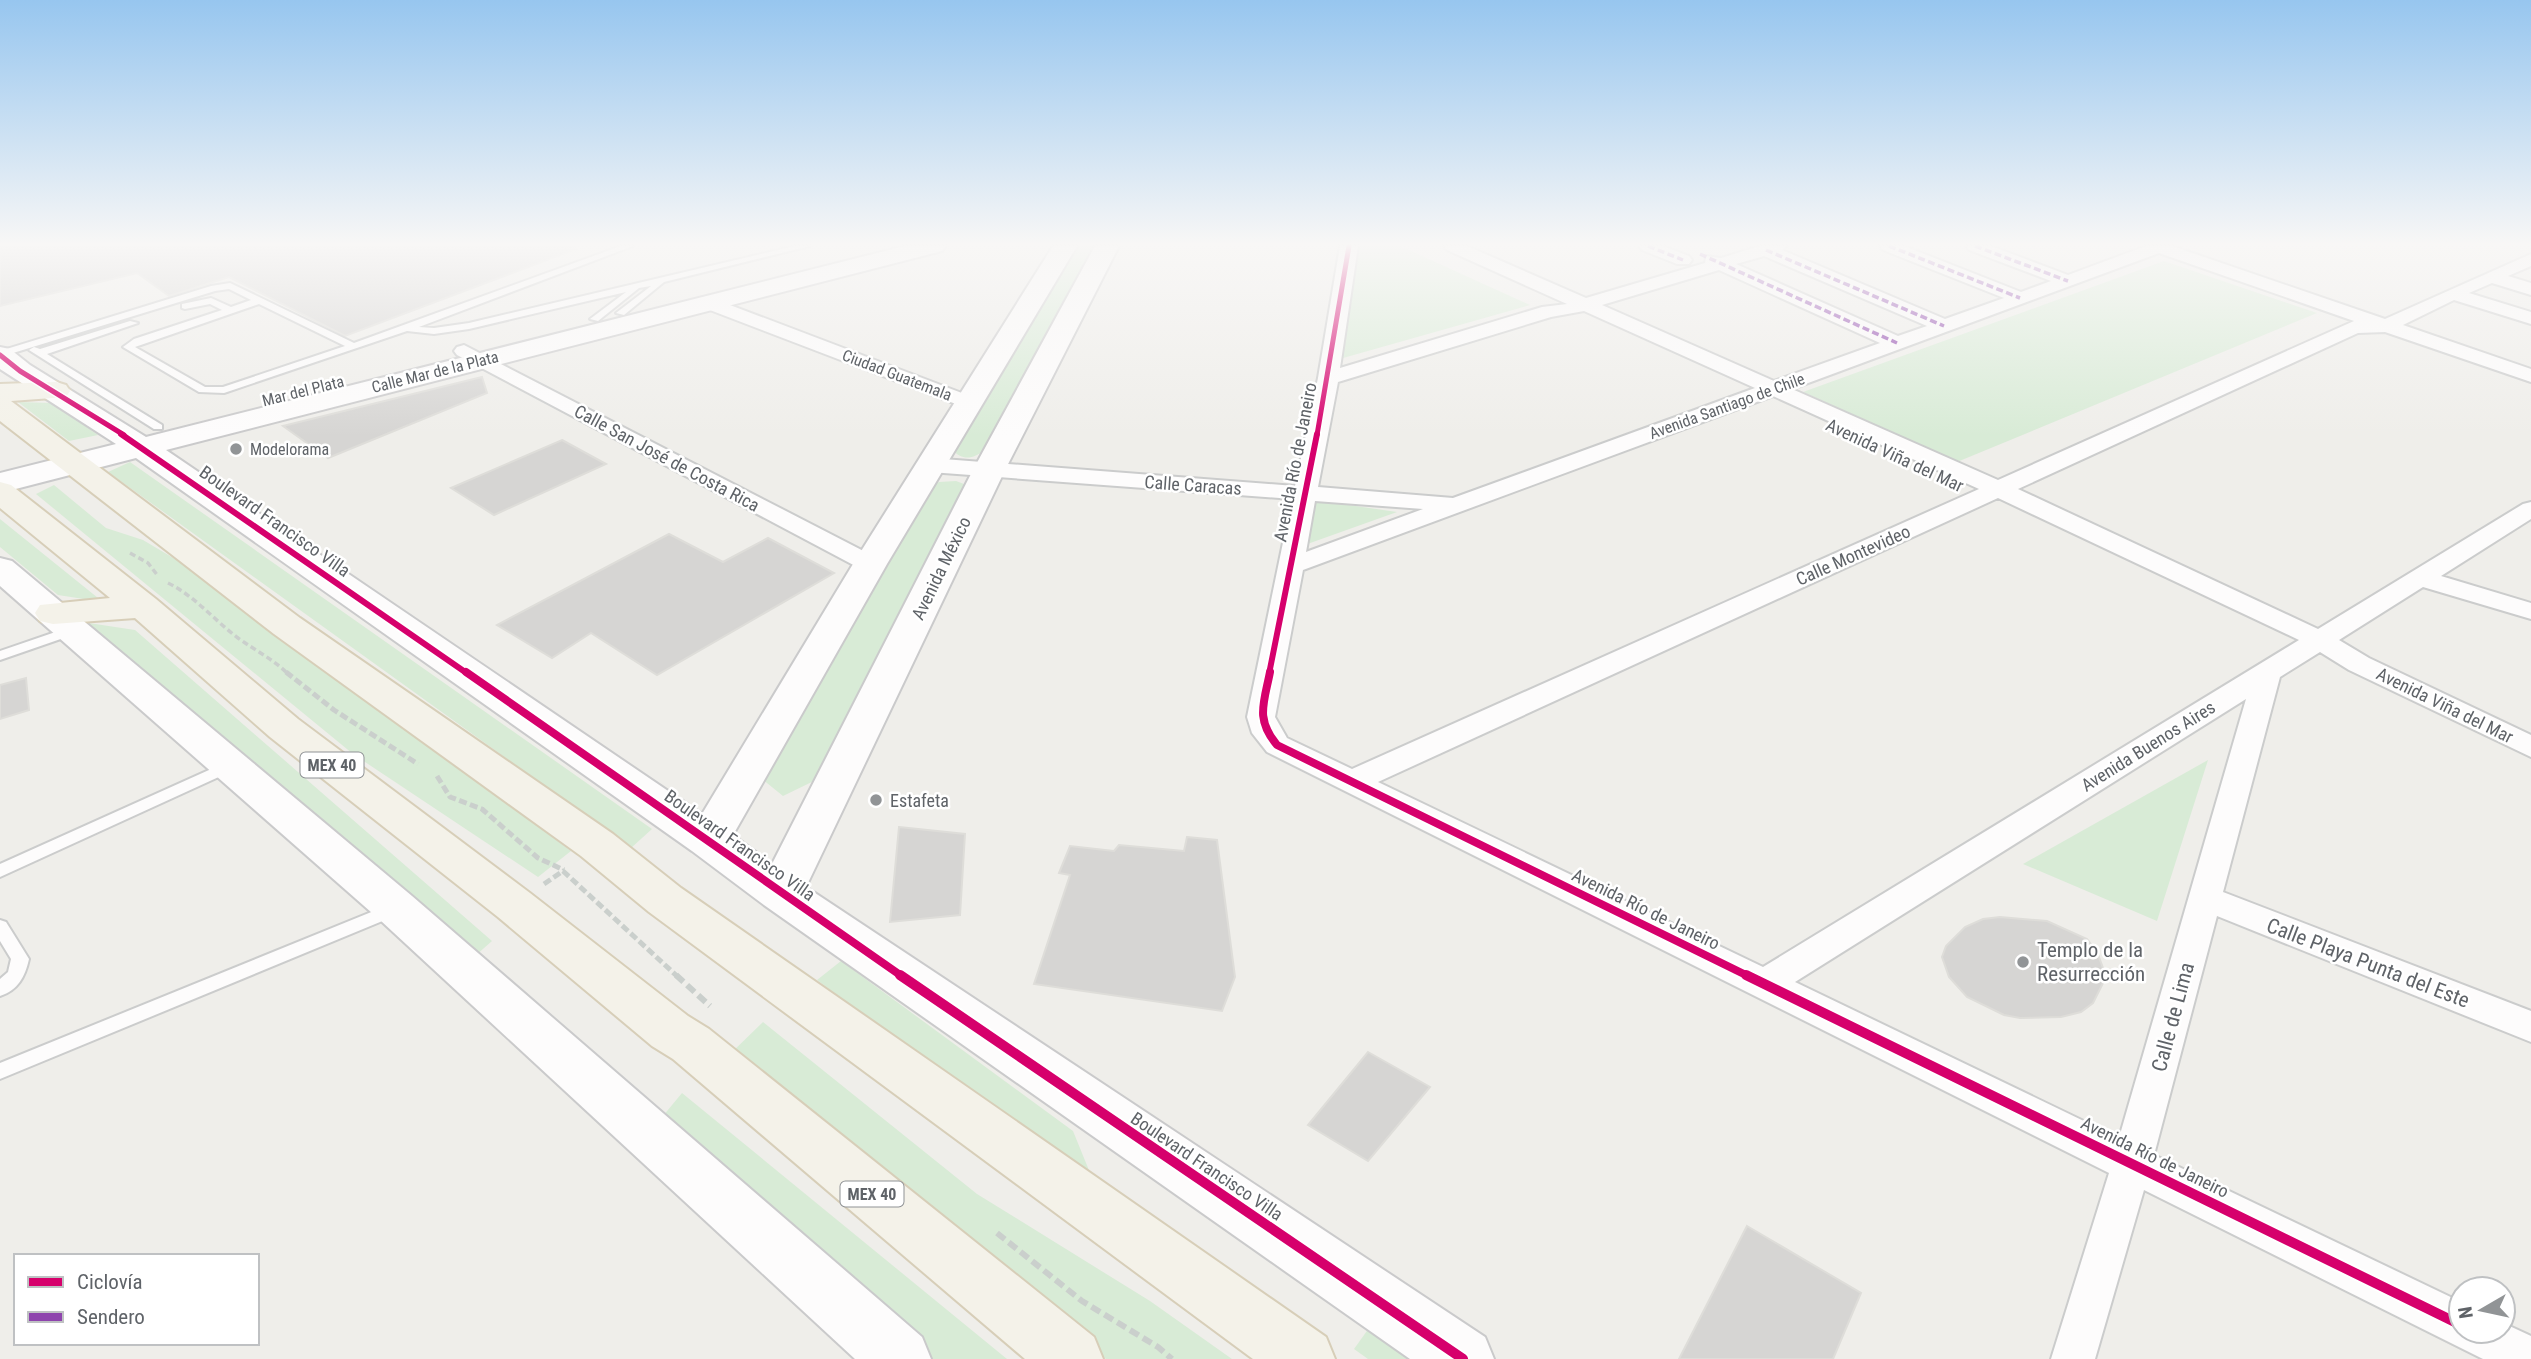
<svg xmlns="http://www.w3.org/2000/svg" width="2531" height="1359" font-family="'Roboto Condensed',sans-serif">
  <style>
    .green { fill: #d8ebd6 }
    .building { fill: #d6d5d3; stroke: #deddd9; stroke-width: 2 }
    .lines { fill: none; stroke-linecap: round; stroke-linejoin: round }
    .lane-casing { stroke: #cbcccc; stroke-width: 4 }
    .street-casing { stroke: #cbcccc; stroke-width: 4 }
    .secondary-casing { stroke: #cacacb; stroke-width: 4 }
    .primary-casing { stroke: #d7ceb8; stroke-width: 4 }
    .path-far2 { stroke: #cacfcc; stroke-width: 3.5; stroke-dasharray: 6 3.5; stroke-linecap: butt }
    .path-far1 { stroke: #cacfcc; stroke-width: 5; stroke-dasharray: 8 3.5; stroke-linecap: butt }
    .path { stroke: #cacfcc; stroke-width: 6; stroke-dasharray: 10 5; stroke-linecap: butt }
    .lane { fill: #fdfcfc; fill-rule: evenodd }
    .street { fill: #fdfcfc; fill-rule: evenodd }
    .secondary { fill: #fdfcfc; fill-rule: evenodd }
    .primary { fill: #f4f2e9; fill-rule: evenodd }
    .quiet { stroke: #8e44ad; stroke-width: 3.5; stroke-dasharray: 7 3.5; stroke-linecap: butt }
    .cycleway-far3-casing { stroke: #fff; stroke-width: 8 }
    .cycleway-far2-casing { stroke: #fff; stroke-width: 10 }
    .cycleway-far1-casing { stroke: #fff; stroke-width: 12 }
    .cycleway-casing { stroke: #fff; stroke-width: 14 }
    .cycleway-far3 { stroke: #d6006c; stroke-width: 5 }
    .cycleway-far2 { stroke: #d6006c; stroke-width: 6 }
    .cycleway-far1 { stroke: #d6006c; stroke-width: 8 }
    .cycleway { stroke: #d6006c; stroke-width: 10 }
    .poi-dot { fill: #919496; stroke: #fff; stroke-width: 2.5 }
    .labels { text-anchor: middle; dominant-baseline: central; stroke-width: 5; stroke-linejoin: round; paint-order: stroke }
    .far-street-label { font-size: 16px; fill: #5f6368; stroke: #fff }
    .far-poi-label { font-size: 16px; fill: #5f6368; stroke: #fff; text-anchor: start }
    .shield { fill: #fff; stroke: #8f9295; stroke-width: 2 }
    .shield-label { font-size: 16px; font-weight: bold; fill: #5f6368 }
    .street-label { font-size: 18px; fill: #5f6368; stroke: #fff }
    .poi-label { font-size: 18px; fill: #5f6368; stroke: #fff; text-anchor: start }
    .near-poi-label { font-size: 21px; fill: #5f6368; stroke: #fff; text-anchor: start }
    .near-street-label { font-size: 21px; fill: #5f6368; stroke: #fff }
  </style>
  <rect width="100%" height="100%" fill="#efeeea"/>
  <path class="green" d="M1076,246H1102L984,450C974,459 962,461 953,450Z
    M1358,246H1400L1530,305L1336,360Z
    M2164,261L2317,313L1957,462L1803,392Z
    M18,402L52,403L98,435L69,441Z
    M130,462L652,829L631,848L108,472Z
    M956,481L964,484L965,489L818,779L783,796L762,779L930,487L939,482Z
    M54,485L106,528L143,540L202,575L571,851L538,877L353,754L36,494Z
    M1307,499L1397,512L1299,547Z
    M0,519L103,602L58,595L0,547Z
    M82,622L135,630L492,941L475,956Z
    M2208,760L2157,921L2023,864Z
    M841,961L1073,1131L1097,1190L817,980Z
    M763,1022L977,1194L1150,1301L1232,1359H1106L728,1056Z
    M682,1093L1007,1359H931L653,1128Z
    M1369,1328L1414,1359H1368L1354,1349Z"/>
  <path class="building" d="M0,246H575L576,249L345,336L229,277L169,296L137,273L0,306Z
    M482,377L487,393L328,458L283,426Z
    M562,440L606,464L494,515L451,488Z
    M669,534L723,562L768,538L834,573L657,675L591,633L552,658L497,625Z
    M26,678L29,710L0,719V685Z
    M899,827L965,834L960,915L890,922Z
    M1187,837L1217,840L1235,977L1222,1011L1034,984L1070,875L1059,873L1070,846L1114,851L1119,845L1184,851Z
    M2000,917L2047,921L2087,939L2097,952L2103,968V983L2093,1003L2081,1012L2061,1017L2020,1018L2004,1015L1967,997L1949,977L1942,957L1946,946L1965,927L1983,919Z
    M1368,1052L1430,1087L1368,1161L1308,1125Z
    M1747,1226L1861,1293L1833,1359H1679Z"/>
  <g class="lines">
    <g class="lane-casing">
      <path id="lane" d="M621,246H633L419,327L434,328L469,323L795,246H810L664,282L624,315L616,313L651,286L639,288L598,321L590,319L626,292L469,329L434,334L407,331L224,393L199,392L123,347L134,339L222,310L210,304L185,309L182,308V304L211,298L231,307L251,300L229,289L215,291L0,357V351L211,286L230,283L354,343ZM259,304L345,346L223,387H205L135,347Z
        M130,321L138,323L47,354L162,425V429H154L29,350L34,347L40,349Z
        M73,626L80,630L78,633L0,660V651Z
        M229,761L237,766L234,770L0,877V864Z
        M391,904L397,905L399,910L397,915L0,1079V1063Z
        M0,920L6,922L29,959C25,977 18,990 0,996V979L8,972L11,959L0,941Z"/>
    </g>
    <g class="street-casing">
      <path id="street" d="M1340,246H1358L1340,368L1542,307L1567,304L1447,250L1444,246H1467L1586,298L1705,263L1706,256L1721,258L1760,246H1787L1782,250L1945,319L2004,298L1883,250L1880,246H1904L2021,292L2051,281L1969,250L1966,246H1991L2068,275L2146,246H2172L2385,319L2531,254V266L2508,276L2531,283V295L2492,283L2469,293L2531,312V324L2454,300L2403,325L2531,369V382L2385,332L2358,333L2018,489L2318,629L2523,504L2531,502V519L2441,576L2531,603V619L2423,587L2339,640L2369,658L2531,735V757L2349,670L2320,652L2280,677L2223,892L2531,1011V1042L2217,916L2154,1155L2461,1302V1331H2503V1323L2531,1336V1359H2483L2144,1190L2095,1359H2051L2109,1173L1267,752L1252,733L1247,717L1292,499L930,472L922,470L919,465L922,460L930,458L1295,486L1318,378ZM2159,253L2354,321L1998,480L1792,389ZM1764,256L1927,326L1898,336L1736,264ZM1719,270L1880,343L1774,381L1602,305ZM1584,311L1755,388L1453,498L1318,487L1338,382L1551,317ZM1773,396L1979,489L1352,769L1287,738L1275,717L1303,570ZM1998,498L2299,640L1763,967L1378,782ZM1315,501L1423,509L1306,552ZM2246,699L2119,1138L1795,982Z
        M1639,246H1663L1689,256L1692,260L1689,264H1677L1642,250Z
        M709,297L975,398L979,402L975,406H961L702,307L700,303L702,299Z
        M464,345L879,559L883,564L879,569L870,572L861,569L457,355L454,351L457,347Z"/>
    </g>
    <g class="secondary-casing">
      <path id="secondary" d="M905,246H946L942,251L166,450L702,814L853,564L1053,246H1077L887,564L733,835L772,864L973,470L1095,246H1119L1005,470L806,887L1485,1337L1494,1359H1410L764,905L692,851L136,458L0,493V473L116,444L0,369V347L10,349L30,365L146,437Z
        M0,558L12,561L412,896L922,1337L931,1359H855L380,920L0,586Z"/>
    </g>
    <g class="primary-casing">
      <path id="primary" d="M56,382L66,385L70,391L66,397L11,401L300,618L613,834L681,888L1326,1337L1335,1359H1253L649,912L581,856L274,634L0,421V384Z
        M0,482L11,485L156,599L298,719L530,893L688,1016L709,1029L1094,1337L1103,1359H1025L673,1059L652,1046L498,917L270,737L135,618L53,624L40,621L35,613L40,605L110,598L0,508Z"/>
    </g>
    <path class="path-far2" d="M130,553L148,563L158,576
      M168,583C196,597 214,620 238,638C256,651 273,659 288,674"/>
    <path class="path-far1" d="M286,672L334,710L418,764
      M437,776L450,797L482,809L538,858L564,870
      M544,884L563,871L678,977"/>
    <path class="path" d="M676,975L710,1006
      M997,1233L1082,1301L1158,1347L1172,1359"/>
    <use href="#lane" class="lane"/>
    <use href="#street" class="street"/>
    <use href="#secondary" class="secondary"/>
    <use href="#primary" class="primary"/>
    <path class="quiet" d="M1648,246L1683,260
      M1889,246L2020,298
      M1975,246L2068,281
      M1766,250L1944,326
      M1700,254L1897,343"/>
    <g class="cycleway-far3-casing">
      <path id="cycleway-far3" d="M0,355L20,371L124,435
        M1317,435L1349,246"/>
    </g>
    <g class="cycleway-far2-casing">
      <path id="cycleway-far2" d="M121,434L468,674
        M1269,674L1317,434"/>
    </g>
    <g class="cycleway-far1-casing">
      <path id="cycleway-far1" d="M466,672L903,977
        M1270,672C1264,703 1255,719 1277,745L1750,977"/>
    </g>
    <g class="cycleway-casing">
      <path id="cycleway" d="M900,975L1463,1359
        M1746,975L2461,1325"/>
    </g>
    <use href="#cycleway-far3" class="cycleway-far3"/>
    <use href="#cycleway-far2" class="cycleway-far2"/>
    <use href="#cycleway-far1" class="cycleway-far1"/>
    <use href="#cycleway" class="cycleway"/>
  </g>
  <linearGradient id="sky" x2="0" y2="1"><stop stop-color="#97c6ef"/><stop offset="0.56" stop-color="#f8f7f6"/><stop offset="1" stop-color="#f8f7f6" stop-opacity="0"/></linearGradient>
  <rect width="2531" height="436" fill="url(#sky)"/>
  <g class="poi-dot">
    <circle cx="236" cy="449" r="7"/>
    <circle cx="876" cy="800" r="7"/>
    <circle cx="2023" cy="962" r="7"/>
  </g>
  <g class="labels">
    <g class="far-street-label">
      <text transform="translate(435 372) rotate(-14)">Calle Mar de la Plata</text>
      <text transform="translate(897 375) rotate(21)">Ciudad Guatemala</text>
      <text transform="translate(303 391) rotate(-14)">Mar del Plata</text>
      <text transform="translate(1727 406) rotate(-20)">Avenida Santiago de Chile</text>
    </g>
    <g class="far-poi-label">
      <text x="250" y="449">Modelorama</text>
    </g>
    <g class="shield">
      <rect x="300.5" y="752.5" width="63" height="25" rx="5"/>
      <rect x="840.5" y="1181.5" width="63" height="25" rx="5"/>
    </g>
    <g class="shield-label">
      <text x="332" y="765">MEX 40</text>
      <text x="872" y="1194">MEX 40</text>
    </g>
    <g class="street-label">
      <text transform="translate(1895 455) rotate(25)">Avenida Viña del Mar</text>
      <text transform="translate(667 458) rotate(28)">Calle San José de Costa Rica</text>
      <text transform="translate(1295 462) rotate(-79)">Avenida Río de Janeiro</text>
      <text transform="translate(1193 485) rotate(4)">Calle Caracas</text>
      <text transform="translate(275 521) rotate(35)">Boulevard Francisco Villa</text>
      <text transform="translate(1853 555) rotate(-24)">Calle Montevideo</text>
      <text transform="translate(941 568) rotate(-64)">Avenida México</text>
      <text transform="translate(2445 705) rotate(26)">Avenida Viña del Mar</text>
      <text transform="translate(2148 746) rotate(-32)">Avenida Buenos Aires</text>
      <text transform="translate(740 845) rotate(35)">Boulevard Francisco Villa</text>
      <text transform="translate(1646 909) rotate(26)">Avenida Río de Janeiro</text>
      <text transform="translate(2155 1157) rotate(26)">Avenida Río de Janeiro</text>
      <text transform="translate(1207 1166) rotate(34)">Boulevard Francisco Villa</text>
    </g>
    <g class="poi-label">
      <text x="890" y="800">Estafeta</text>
    </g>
    <g class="near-poi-label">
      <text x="2037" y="950">Templo de la<tspan x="2037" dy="24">Resurrección</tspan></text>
    </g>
    <g class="near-street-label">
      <text transform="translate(2368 963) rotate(21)">Calle Playa Punta del Este</text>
      <text transform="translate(2173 1017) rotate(-75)">Calle de Lima</text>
    </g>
  </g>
  <rect x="14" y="1254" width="245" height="91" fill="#ffffff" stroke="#bfc1c3" stroke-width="2"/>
  <rect x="28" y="1277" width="35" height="10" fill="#d6006c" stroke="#bfc1c3" stroke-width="2"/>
  <text x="77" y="1289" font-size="21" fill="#5f6368">Ciclovía</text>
  <rect x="28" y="1312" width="35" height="10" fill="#8e44ad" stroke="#bfc1c3" stroke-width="2"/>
  <text x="77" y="1324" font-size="21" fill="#5f6368">Sendero</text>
  <g transform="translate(2482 1310) rotate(261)"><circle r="33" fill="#ffffff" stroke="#bfc1c3" stroke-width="2"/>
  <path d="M0-5L12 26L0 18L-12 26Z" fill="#919496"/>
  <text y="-10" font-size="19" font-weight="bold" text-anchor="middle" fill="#5f6368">N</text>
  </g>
</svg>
